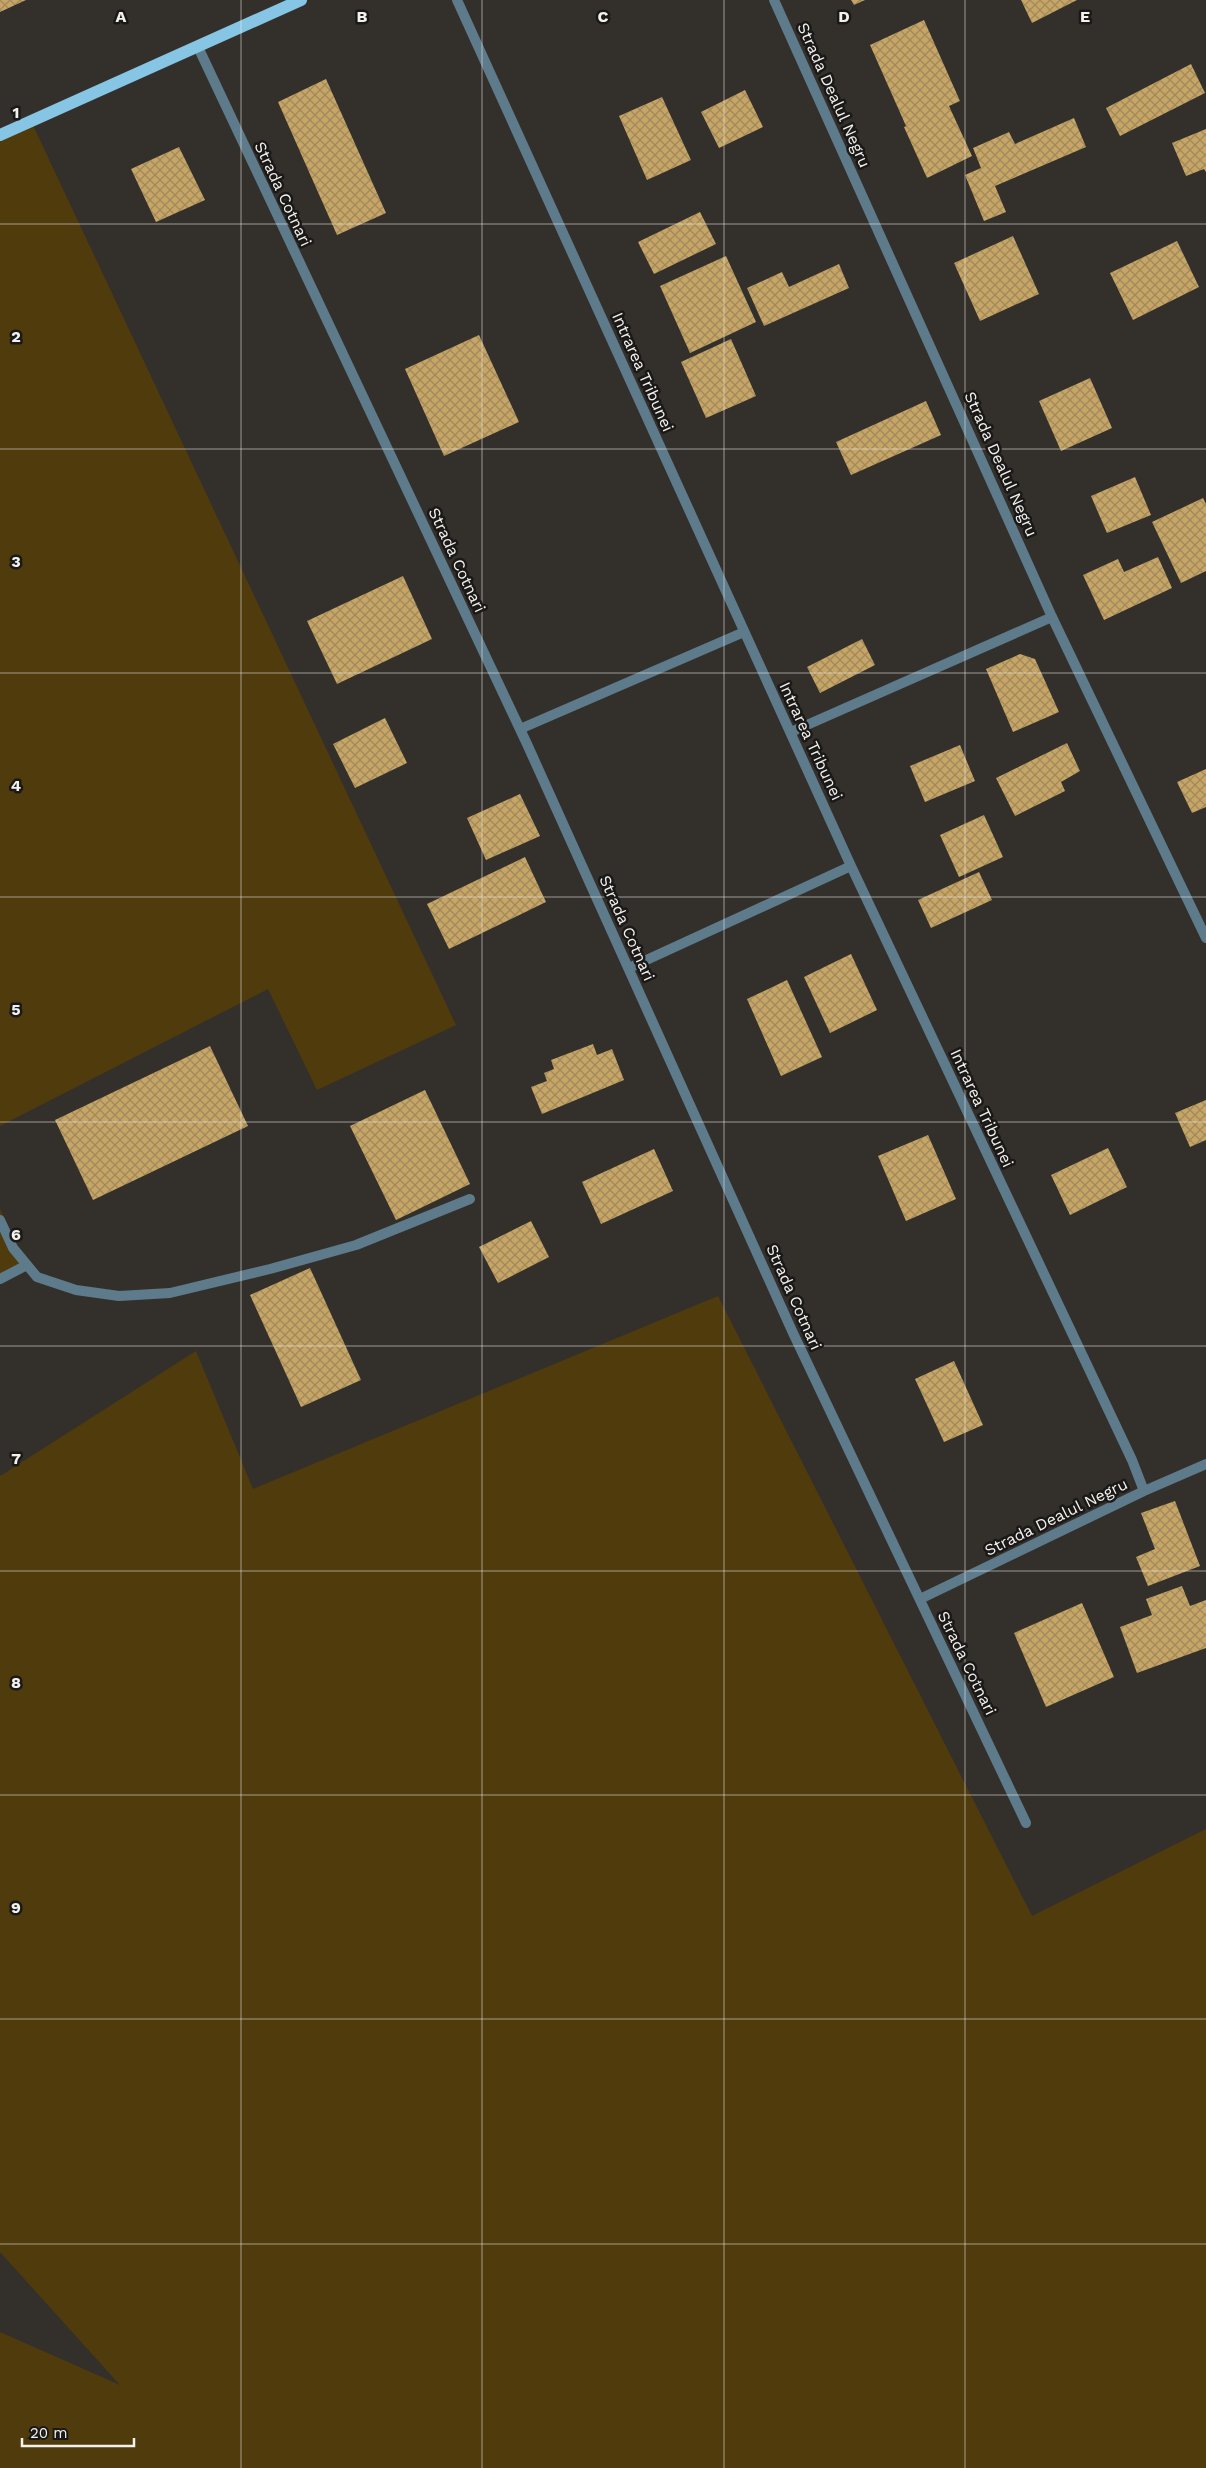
<svg xmlns="http://www.w3.org/2000/svg" width="1206" height="2468" font-family="'Work Sans',sans-serif">
  <style>
    .green { fill: #4f3b0c }
    .building { fill: url(#building-cross-hatch) }
    .lines { fill: none; stroke-linecap: round; stroke-linejoin: round }
    .lane { stroke: #5d7b8a; stroke-width: 10 }
    .street { stroke: #5d7b8a; stroke-width: 10 }
    .primary { stroke: #86c5e3; stroke-width: 12 }
    .grid { fill: none; stroke: #f2f1ee; stroke-width: 1; stroke-opacity: 0.55 }
    .labels { text-anchor: middle; dominant-baseline: central; stroke-width: 5; stroke-linejoin: round; paint-order: stroke }
    .street-label { font-size: 16px; fill: #f2f1ee; stroke: #1a1917 }
    .grid-label { font-size: 16px; text-anchor: middle; font-weight: bold; fill: #f2f1ee; stroke: #1a1917; stroke-width: 5; stroke-linejoin: round; paint-order: stroke }
  </style>
  <defs>
    <pattern id="building-cross-hatch" width="8" height="8" patternUnits="userSpaceOnUse" patternTransform="scale(1.25)"><rect width="8" height="8" fill="#c6a565"/><path d="M0 0l8 8M0 8l8-8" fill="none" stroke="#a0895c"/></pattern>
  </defs>
  <rect width="100%" height="100%" fill="#33302c"/>
  <path class="green" d="M31,121L456,1025L317,1090L268,989L0,1126V135Z
    M0,1209L27,1265L0,1280Z
    M718,1296L1032,1916L1206,1829V2468H0V2332L120,2385L0,2252V1476L196,1351L253,1489Z"/>
  <path class="building" d="M0,0H26L0,12Z
    M851,0H865L854,5Z
    M1021,0H1077L1032,23Z
    M924,20L960,101L949,106L972,156L927,178L904,127L918,121L906,126L870,45Z
    M1191,64L1205,93L1120,136L1106,108Z
    M326,79L386,213L337,235L278,102Z
    M745,90L763,127L719,148L701,112Z
    M662,97L691,160L647,180L619,116Z
    M1074,118L1086,147L995,186L1006,212L984,221L965,175L981,168L973,148L1009,132L1015,144Z
    M1206,129V172L1204,169L1186,176L1172,143Z
    M179,147L205,200L156,222L131,169Z
    M700,212L716,244L654,274L638,242Z
    M1013,236L1039,294L980,321L954,263Z
    M1177,241L1199,287L1133,320L1110,273Z
    M726,256L756,322L690,353L660,286Z
    M839,264L849,288L764,326L747,288L782,272L789,287Z
    M479,335L519,422L444,456L405,369Z
    M731,339L756,396L706,418L681,362Z
    M1090,378L1112,428L1061,451L1039,401Z
    M926,401L941,435L851,475L836,442Z
    M1135,477L1151,515L1107,533L1091,496Z
    M1203,498L1206,504V571L1181,583L1152,522Z
    M1158,557L1172,588L1104,620L1083,575L1118,559L1124,572Z
    M403,576L432,639L337,684L307,621Z
    M862,639L875,665L820,693L807,667Z
    M1020,654L1035,659L1059,712L1013,732L986,669Z
    M385,718L407,763L355,788L333,744Z
    M1067,743L1080,771L1061,782L1065,791L1015,816L996,778Z
    M960,745L975,781L925,802L910,766Z
    M1206,769V807L1192,813L1177,782Z
    M520,794L540,836L486,860L467,818Z
    M984,815L1003,857L959,877L940,835Z
    M525,857L546,902L449,949L427,904Z
    M979,872L992,900L931,928L918,900Z
    M851,954L877,1010L830,1033L804,977Z
    M787,980L822,1057L781,1076L747,999Z
    M593,1044L597,1055L612,1049L624,1080L542,1114L531,1087L547,1081L544,1073L554,1069L551,1060Z
    M210,1046L248,1126L93,1200L55,1120Z
    M425,1090L470,1184L396,1220L350,1126Z
    M1206,1100V1140L1190,1147L1175,1113Z
    M928,1135L956,1199L906,1221L878,1156Z
    M1108,1148L1127,1187L1070,1215L1051,1175Z
    M654,1149L673,1191L601,1224L582,1182Z
    M531,1221L549,1257L498,1283L479,1247Z
    M310,1268L361,1380L301,1407L250,1295Z
    M954,1361L983,1425L944,1442L915,1379Z
    M1175,1501L1200,1566L1148,1586L1136,1557L1155,1549L1141,1513Z
    M1182,1586L1190,1606L1206,1600V1648L1137,1673L1120,1627L1152,1615L1146,1599Z
    M1082,1603L1114,1677L1046,1707L1014,1633Z"/>
  <g class="lines">
    <path class="lane" d="M0,1220L13,1248L37,1277L76,1290L119,1296L170,1293L270,1269L356,1245L470,1199
      M0,1279L27,1265"/>
    <path class="street" d="M457,0L851,866L1132,1460L1144,1491
      M774,0L1052,617L1206,938
      M198,47L527,744L793,1333L1026,1823
      M520,729L744,632
      M791,732L1052,617
      M629,968L851,866
      M920,1599L1144,1491L1206,1464"/>
    <path class="primary" d="M0,135L301,0"/>
  </g>
  <path class="grid" d="M241,0V2468M482,0V2468M724,0V2468M965,0V2468M0,224H1206M0,449H1206M0,673H1206M0,897H1206M0,1122H1206M0,1346H1206M0,1571H1206M0,1795H1206M0,2019H1206M0,2244H1206"/>
  <g class="labels">
    <g class="street-label">
      <text transform="translate(834 95) rotate(66)">Strada Dealul Negru</text>
      <text transform="translate(283 194) rotate(65)">Strada Cotnari</text>
      <text transform="translate(643 372) rotate(66)">Intrarea Tribunei</text>
      <text transform="translate(1001 464) rotate(66)">Strada Dealul Negru</text>
      <text transform="translate(457 560) rotate(65)">Strada Cotnari</text>
      <text transform="translate(811 741) rotate(65)">Intrarea Tribunei</text>
      <text transform="translate(627 928) rotate(66)">Strada Cotnari</text>
      <text transform="translate(982 1108) rotate(65)">Intrarea Tribunei</text>
      <text transform="translate(794 1297) rotate(66)">Strada Cotnari</text>
      <text transform="translate(1056 1517) rotate(-26)">Strada Dealul Negru</text>
      <text transform="translate(967 1663) rotate(64)">Strada Cotnari</text>
    </g>
  </g>
  <g class="grid-label">
    <text x="121" y="22">A</text>
    <text x="362" y="22">B</text>
    <text x="603" y="22">C</text>
    <text x="844" y="22">D</text>
    <text x="1085" y="22">E</text>
    <text x="16" y="118">1</text>
    <text x="16" y="342">2</text>
    <text x="16" y="567">3</text>
    <text x="16" y="791">4</text>
    <text x="16" y="1015">5</text>
    <text x="16" y="1240">6</text>
    <text x="16" y="1464">7</text>
    <text x="16" y="1688">8</text>
    <text x="16" y="1913">9</text>
  </g>
  <path d="M22 2438v8h112v-8" fill="none" stroke="#f2f1ee" stroke-width="2.5"/>
  <text x="30" y="2438" font-size="15" fill="#f2f1ee" stroke="#1a1917" stroke-width="4" paint-order="stroke">20 m</text>
</svg>
